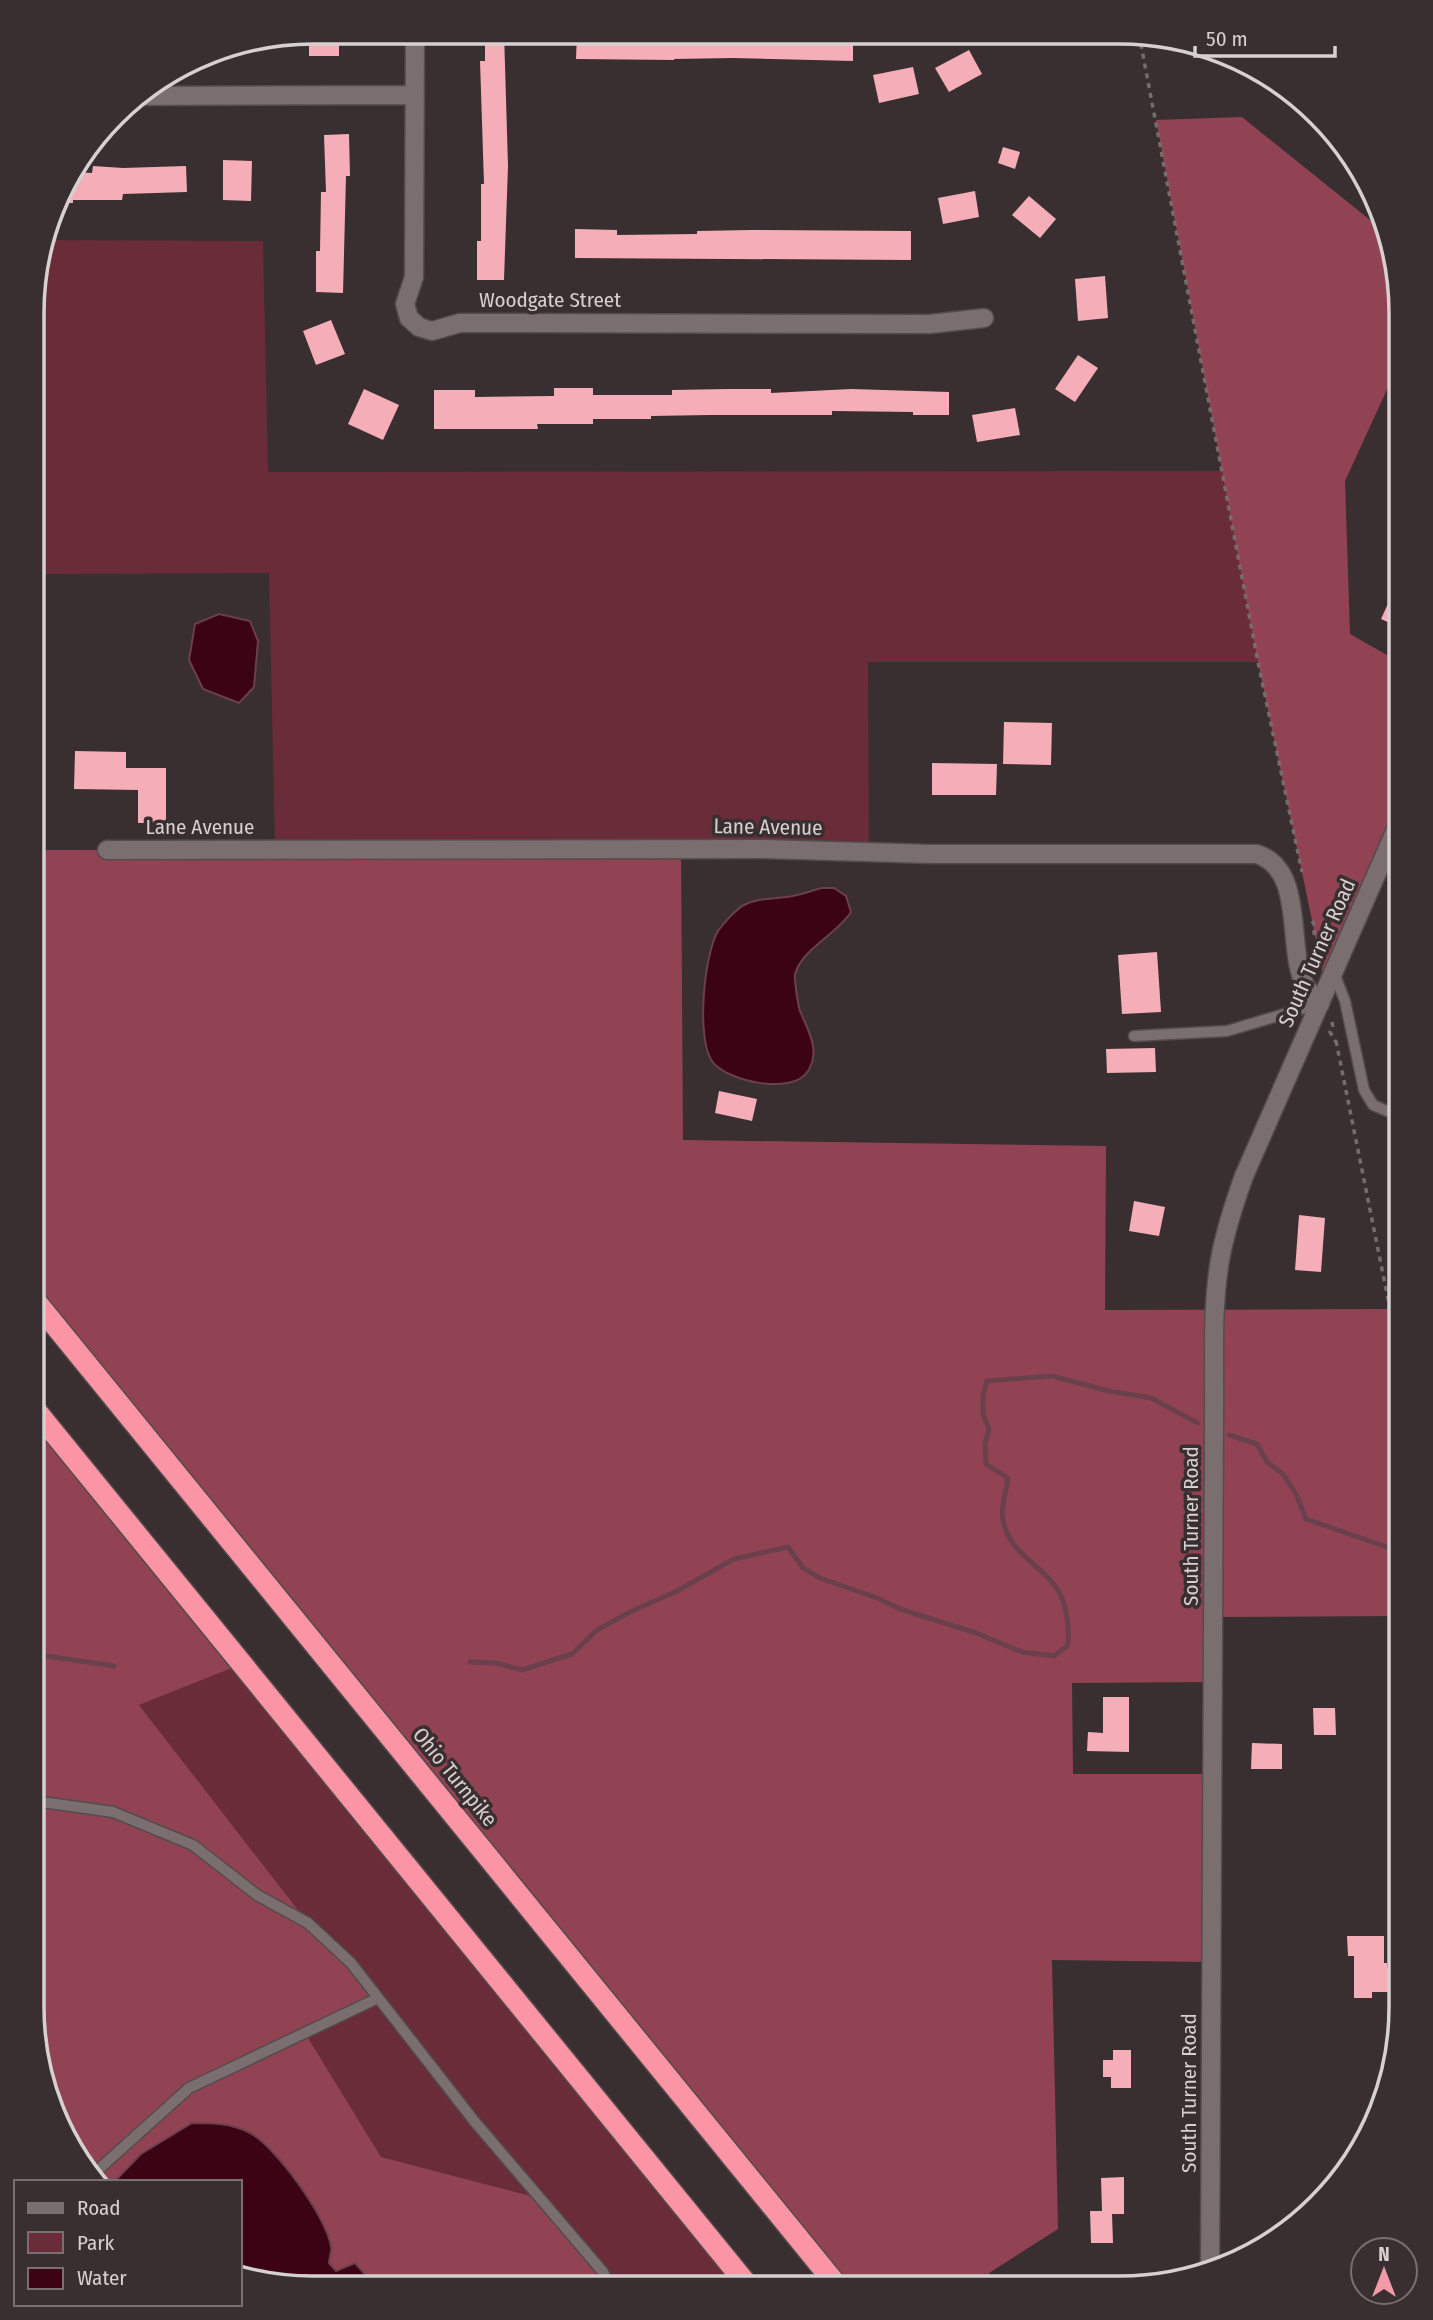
<svg xmlns="http://www.w3.org/2000/svg" width="1433" height="2320" font-family="'Fira Sans Condensed',sans-serif">
  <style>
    .green { fill: #6a2c39 }
    .forest { fill: #924353 }
    .water { fill: #3b0314; stroke: #6a404d; stroke-width: 2 }
    .lines { fill: none; stroke-linecap: round; stroke-linejoin: round }
    .stream { stroke: #6a404d; stroke-width: 5 }
    .building { fill: #f5adb8 }
    .lane-casing { stroke: #534b4c; stroke-width: 13 }
    .street-casing { stroke: #534b4c; stroke-width: 21 }
    .secondary-casing { stroke: #534b4c; stroke-width: 21 }
    .highway-casing { stroke: #534b4c; stroke-width: 24 }
    .path { stroke: #756c6d; stroke-width: 3.5; stroke-dasharray: 5 5; stroke-linecap: butt }
    .lane { stroke: #7a6e6f; stroke-width: 10 }
    .street { stroke: #7a6e6f; stroke-width: 18 }
    .secondary { stroke: #7a6e6f; stroke-width: 18 }
    .highway { stroke: #fb94a5; stroke-width: 21 }
    .labels { text-anchor: middle; dominant-baseline: central; stroke-width: 7; stroke-linejoin: round; paint-order: stroke }
    .street-label { font-size: 21px; fill: #d7d0d1; stroke: #392f30 }
    .rim { fill: none; stroke: #d7d0d1; stroke-width: 3.5 }
  </style>
  <rect width="100%" height="100%" fill="#392f30"/>
  <path class="green" d="M45,240L263,241L268,472L1223,471L1258,662H868L869,852L275,850L269,573L33,574L34,277Z
    M242,1664L749,2287H595L603,2271L539,2198L381,2157L304,2032L308,1923L139,1705Z"/>
  <path class="forest" d="M1242,117L1385,232L1401,313V359L1345,481L1350,634L1401,663V818L1320,1004L1322,968L1258,662L1156,120Z
    M681,849L683,1140L1106,1146L1105,1310L1390,1309L1401,1378V1616L1214,1617L1213,1682L1072,1683L1073,1774H1213L1212,1962L1052,1960L1058,2229L989,2273L999,2288H839L32,1297L33,850Z
    M32,1406L242,1664L139,1705L308,1923L378,1998L305,2033L381,2157L539,2198L603,2272L595,2287L372,2286L369,2279L335,2271L329,2262L331,2247L314,2207L281,2160L252,2134L141,2154L114,2182H93L90,2179L53,2114L32,2007Z"/>
  <path class="water" d="M219,614L250,621L258,641L254,687L239,703L203,689L189,660L195,624Z
    M822,888H834L846,896L851,912C836,935 803,948 795,974C794,979 796,985 796,990C797,997 798,1004 800,1011C808,1030 821,1051 808,1071C793,1096 725,1081 712,1061C696,1038 704,955 718,931C723,924 736,909 744,905C757,898 772,899 786,897C798,896 810,891 822,888Z
    M192,2123C213,2123 231,2123 250,2133C275,2146 328,2219 331,2247C332,2251 329,2258 329,2263L336,2271L355,2263L369,2279L372,2286H277L240,2276V2182H114L141,2154Z"/>
  <g class="lines">
    <path class="stream" d="M1229,1435L1257,1444L1267,1462L1283,1474L1296,1494L1306,1519L1401,1552
      M32,1654L114,1666
      M470,1662L496,1663L522,1670L572,1654L597,1630L632,1611L675,1592L734,1559L788,1547L803,1568L820,1578L877,1598L900,1609L976,1633L1022,1652L1054,1656L1068,1645C1069,1626 1068,1608 1059,1592C1043,1564 1010,1556 1003,1520C1000,1508 1007,1490 1008,1478L986,1464L985,1443L989,1429L983,1414V1395L987,1381L1052,1376L1109,1391L1151,1398L1198,1423"/>
  </g>
  <path class="building" d="M309,32H339V56H309Z
    M485,32H504L508,166L504,280H477V241H481V184H484L480,61H485Z
    M634,32L797,33V36H853V61L733,58L674,59V60L576,59L577,33L634,35Z
    M969,50L982,74L949,92L935,68Z
    M913,67L919,94L879,103L873,75Z
    M349,134L350,176H346L343,293L316,292V251H320L321,192H326L324,135Z
    M1003,147L1020,152L1015,169L998,163Z
    M223,160L252,161L251,201L223,200Z
    M93,166L123,168L186,166L187,192L123,194L122,200H73V203H56L61,188L73,172L92,173Z
    M975,191L979,217L943,224L938,198Z
    M1029,196L1056,219L1040,238L1012,215Z
    M575,229L617,230V235L697,234V231L751,230L911,231V260L575,258Z
    M1105,276L1108,318L1078,321L1075,279Z
    M331,320L345,354L316,365L303,331Z
    M1078,355L1098,368L1075,402L1055,389Z
    M554,388H593V395H672V390L728,389H771V393L851,389L949,392V415H913V412L832,411V415H710L651,416V419H593V424H537L538,429H434V390H475V397L554,396Z
    M364,389L399,405L383,440L348,424Z
    M1015,408L1020,435L977,442L972,415Z
    M1401,575V628L1381,619Z
    M1004,722L1052,723L1051,765L1003,764Z
    M75,751L126,752V768H166V823H138V790L74,789Z
    M932,763L997,764L996,795H932Z
    M1157,952L1161,1012L1122,1014L1118,955Z
    M1155,1048L1156,1072L1107,1073L1106,1049Z
    M719,1091L757,1099L752,1121L715,1113Z
    M1134,1201L1165,1207L1159,1236L1129,1231Z
    M1299,1215L1325,1218L1321,1272L1295,1270Z
    M1103,1697H1129V1752L1087,1751L1088,1732L1103,1733Z
    M1313,1708H1335L1336,1735H1314Z
    M1252,1743L1282,1744V1769H1251Z
    M1347,1936H1384V1963H1387V1968H1391L1392,1992H1372V1998H1354V1956H1348Z
    M1113,2050H1131V2088H1111V2077H1103V2060H1113Z
    M1124,2177V2214H1112L1113,2243H1091L1090,2211H1102L1101,2178Z"/>
  <g class="lines">
    <g class="lane-casing">
      <path id="lane" d="M1334,973L1345,1001L1364,1090L1373,1105L1387,1111H1401
        M1134,1036L1227,1031L1318,1004
        M32,1803H49L113,1812L193,1845L257,1895L308,1923L351,1963L475,2122L603,2272L610,2287
        M89,2178L189,2088L378,1998"/>
    </g>
    <g class="street-casing">
      <path id="street" d="M415,32L414,277L405,304L409,318L419,327L432,331L460,323L930,324L984,318
        M136,96L414,95
        M107,850L764,849L931,854H1257C1307,871 1285,949 1306,987C1310,993 1316,998 1320,1004"/>
    </g>
    <g class="secondary-casing">
      <path id="secondary" d="M1210,2271L1214,1419C1215,1367 1211,1312 1220,1260C1225,1231 1234,1204 1244,1176L1401,818"/>
    </g>
    <g class="highway-casing">
      <path id="highway" d="M32,1297L839,2288
        M32,1406L749,2287"/>
    </g>
    <path class="path" d="M1139,34L1258,662L1302,872
      M1312,921L1315,926L1314,933L1320,956
      M1332,1022L1333,1027L1330,1032L1336,1042
      M1336,1041L1390,1309L1401,1378"/>
    <use href="#lane" class="lane"/>
    <use href="#street" class="street"/>
    <use href="#secondary" class="secondary"/>
    <use href="#highway" class="highway"/>
  </g>
  <g class="labels">
    <g class="street-label">
      <text x="550" y="300">Woodgate Street</text>
      <text x="200" y="827">Lane Avenue</text>
      <text transform="translate(768 827) rotate(1)">Lane Avenue</text>
      <text transform="translate(1317 953) rotate(-66)">South Turner Road</text>
      <text transform="translate(1191 1526) rotate(-90)">South Turner Road</text>
      <text transform="translate(455 1777) rotate(51)">Ohio Turnpike</text>
      <text transform="translate(1189 2093) rotate(-90)">South Turner Road</text>
    </g>
  </g>
  <path d="M0 0H1433V2320H0ZM313 44H1120A269 269 0 0 1 1389 313V2007A269 269 0 0 1 1120 2276H313A269 269 0 0 1 44 2007V313A269 269 0 0 1 313 44Z" fill="#392f30" fill-rule="evenodd"/>
  <path class="rim" d="M313 44H1120A269 269 0 0 1 1389 313V2007A269 269 0 0 1 1120 2276H313A269 269 0 0 1 44 2007V313A269 269 0 0 1 313 44Z"/>
  <rect x="14" y="2180" width="228" height="126" fill="#392f30" stroke="#786f70" stroke-width="2"/>
  <rect x="28" y="2203" width="35" height="10" fill="#7a6e6f" stroke="#786f70" stroke-width="2"/>
  <text x="77" y="2215" font-size="21" fill="#d7d0d1">Road</text>
  <rect x="28" y="2232" width="35" height="21" fill="#6a2c39" stroke="#786f70" stroke-width="2"/>
  <text x="77" y="2250" font-size="21" fill="#d7d0d1">Park</text>
  <rect x="28" y="2268" width="35" height="21" fill="#3b0314" stroke="#786f70" stroke-width="2"/>
  <text x="77" y="2285" font-size="21" fill="#d7d0d1">Water</text>
  <g transform="translate(1384 2271)"><circle r="33" fill="#392f30" stroke="#786f70" stroke-width="2"/>
  <path d="M0-5L12 26L0 18L-12 26Z" fill="#f39aa8"/>
  <text y="-10" font-size="19" font-weight="bold" text-anchor="middle" fill="#d7d0d1">N</text>
  </g>
  <path d="M1195 46v10h140v-10" fill="none" stroke="#d7d0d1" stroke-width="3.5"/>
  <text x="1206" y="46" font-size="21" fill="#d7d0d1" stroke="#392f30" stroke-width="5" paint-order="stroke">50 m</text>
</svg>
